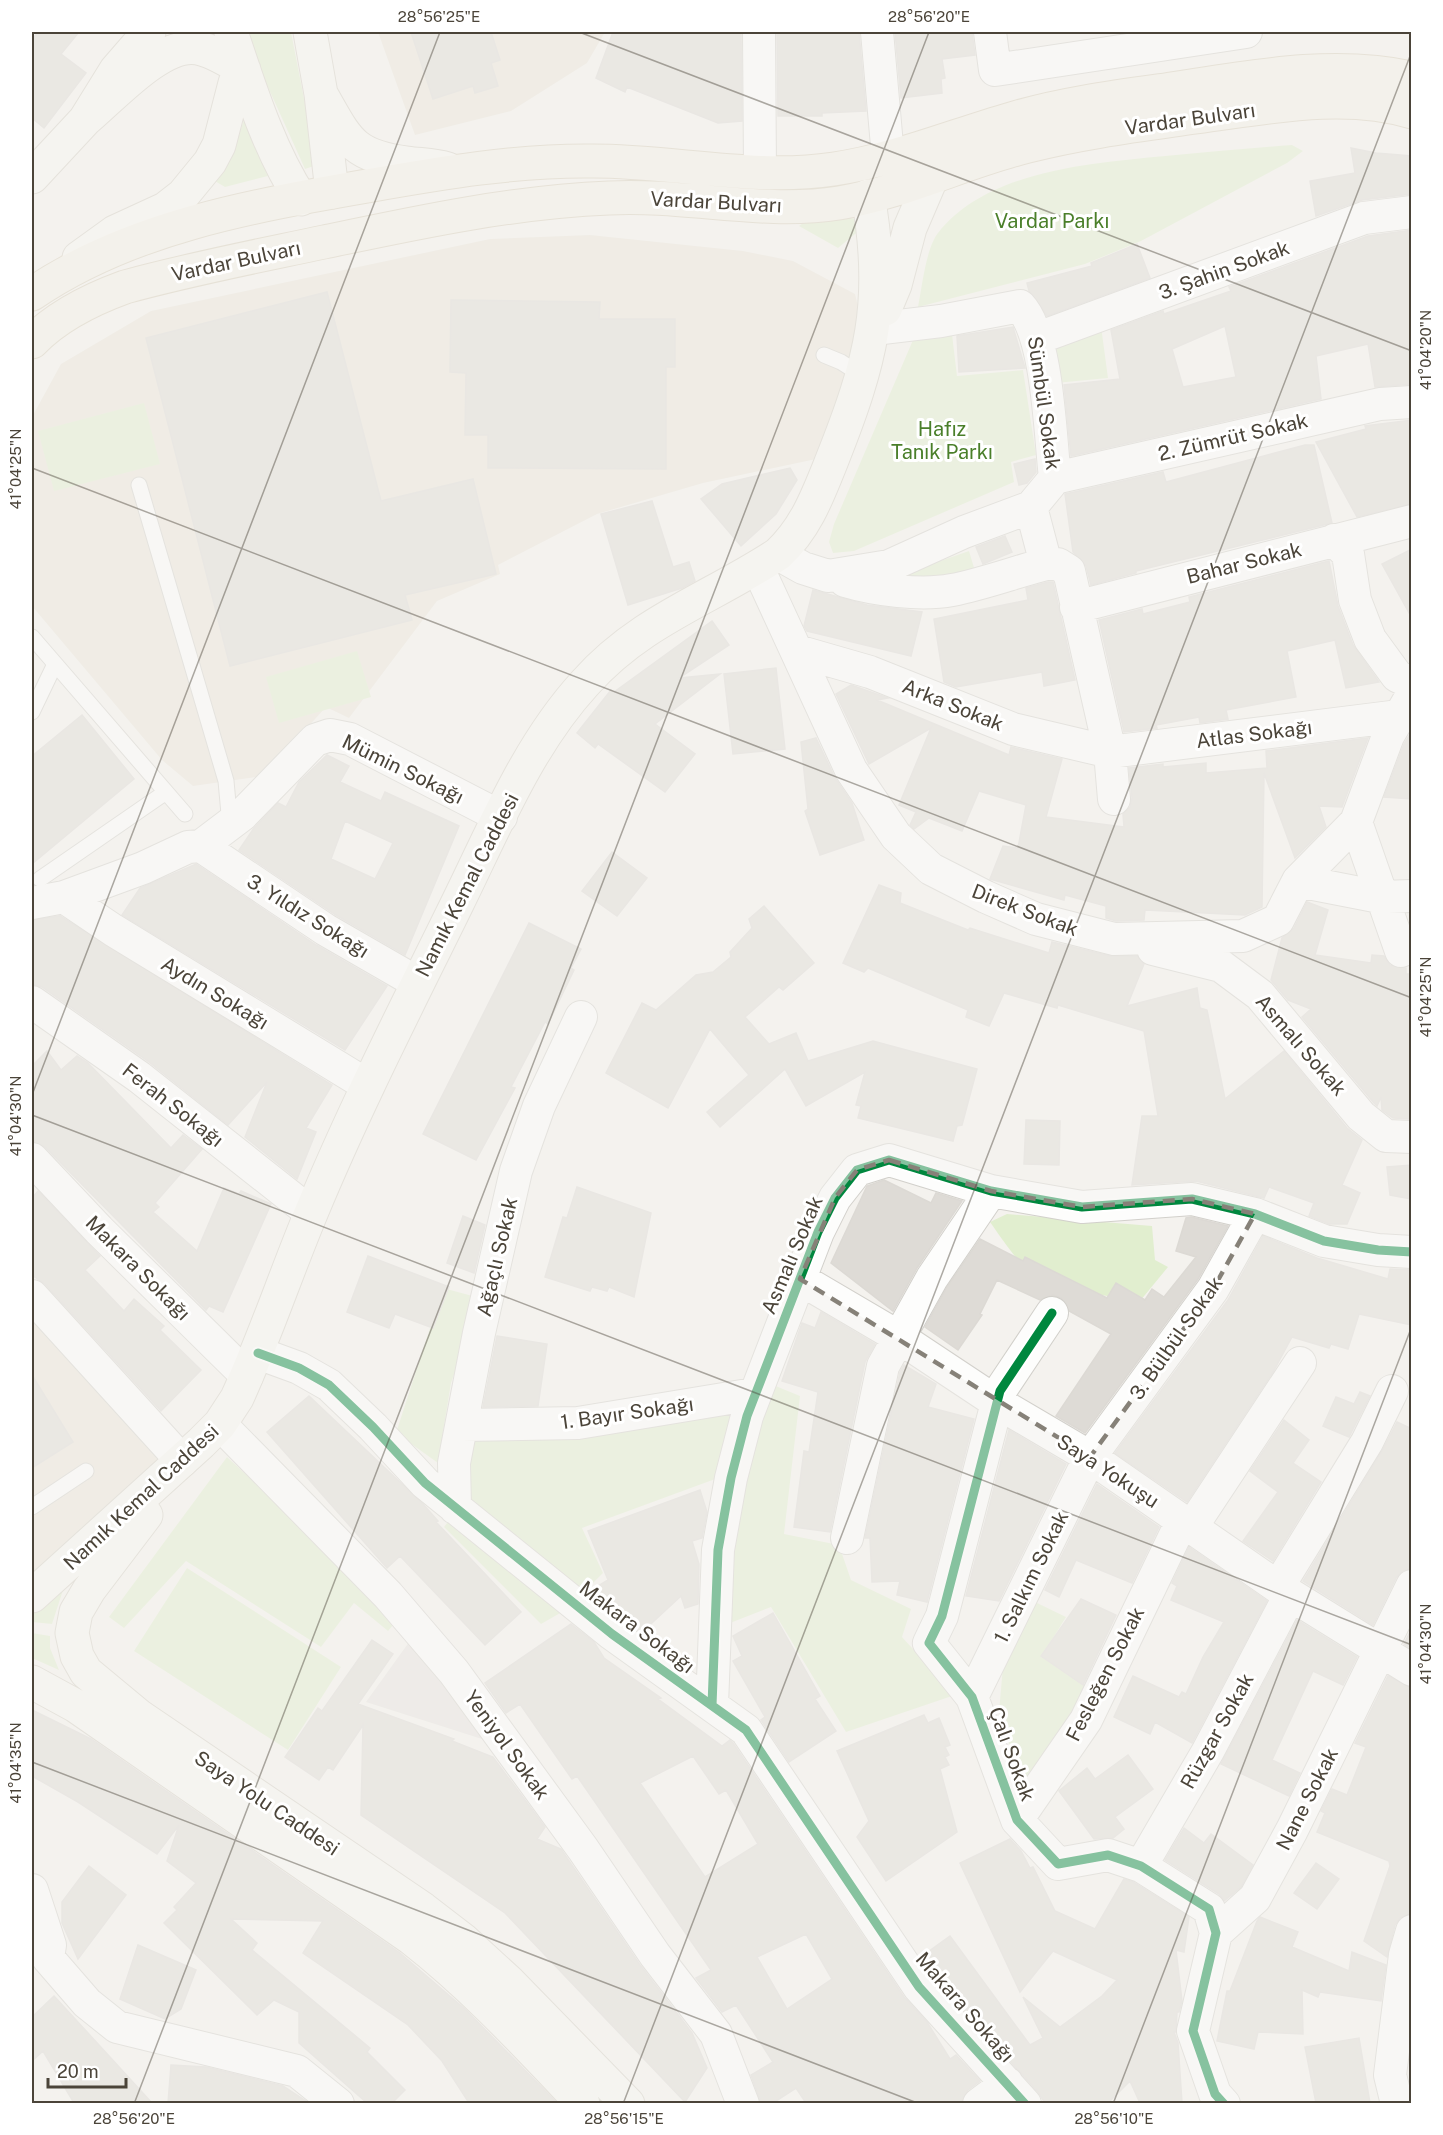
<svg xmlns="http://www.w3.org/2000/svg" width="1443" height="2135" font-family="'Public Sans',sans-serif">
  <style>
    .education { fill: #eae5da }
    .green { fill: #e1eecf }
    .parking { fill: #e6e3df }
    .building { fill: #dedbd6; stroke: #dcd9d4; stroke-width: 1.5; fill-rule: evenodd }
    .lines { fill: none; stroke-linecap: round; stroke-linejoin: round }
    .lane-casing { stroke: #d2d0cb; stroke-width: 17 }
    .street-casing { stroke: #d2d0cb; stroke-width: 34 }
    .secondary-casing { stroke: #d3cfc5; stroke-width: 35 }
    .primary-casing { stroke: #d6cebb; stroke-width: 35 }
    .lane { stroke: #fdfdfc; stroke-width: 15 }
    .street { stroke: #fdfdfc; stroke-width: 32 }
    .secondary { stroke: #f7f6f1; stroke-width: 33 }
    .primary { stroke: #f2efe6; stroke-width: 33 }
    .cycleway-casing { stroke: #fff; stroke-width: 13 }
    .cycleway { stroke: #00873e; stroke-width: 9 }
    .marked { fill: none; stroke: #868178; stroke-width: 4.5; stroke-dasharray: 12 8; stroke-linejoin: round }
    .ticks { fill: none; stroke: #4b4439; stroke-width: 1.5; stroke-opacity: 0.45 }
    .labels { text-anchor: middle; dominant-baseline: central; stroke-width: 6; stroke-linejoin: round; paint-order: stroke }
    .street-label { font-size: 20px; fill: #4b4439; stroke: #fff }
    .park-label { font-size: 20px; fill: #4a7f2a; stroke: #fff }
    .neatline { fill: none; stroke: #4b4439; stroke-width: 2 }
    .ticks-label { font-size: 15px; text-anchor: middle; fill: #4b4439 }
  </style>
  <rect width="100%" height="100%" fill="#f4f2ee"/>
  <path class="education" d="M378,32H605L587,63L511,111L415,135Z
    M590,235L743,251L793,261L855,294L862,323L821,458L703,483L597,514L498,565L500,574L437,601L349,718L326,707L263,776L193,786L162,760L32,606V417L61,364L151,311L490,239Z
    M32,1318L160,1458L32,1581Z"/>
  <path class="green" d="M243,32H291L317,165L305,169Z
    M244,120L268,176L225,187L213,180L236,143Z
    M1292,145L1303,151L1287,163L1141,241L1085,264L918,307C922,287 926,248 938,233C987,170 1093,163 1165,156C1207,152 1250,148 1292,145Z
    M850,218L855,219L860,230L838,248L799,226L803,223Z
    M1101,326L1108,378L1056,383L1053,347Z
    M916,333L952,334L957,376L1023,370L1036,455L1011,462L1014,482L854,551L833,553L829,542L834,524Z
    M144,403L160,464L54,491L38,431Z
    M969,551L975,571L936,578L905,577L920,568Z
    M357,651L371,697L279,723L266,677Z
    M1007,1214L1152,1226L1155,1260L1168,1267L1140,1301C1117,1298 1058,1289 1039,1279C1021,1268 1002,1239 990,1222Z
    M443,1288L480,1298L451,1383L438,1463L396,1433Z
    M766,1382L800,1396L784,1534L839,1545L851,1580L911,1609L902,1637L955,1695L846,1732L771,1607L725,1625L729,1552Z
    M742,1402L718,1478L582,1528L603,1573L583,1593L464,1499L471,1429Z
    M227,1457L303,1527L398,1619L388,1631L354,1603L321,1647L186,1561L124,1628L109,1617Z
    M453,1515L569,1608L541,1624L444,1527Z
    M187,1568L341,1667L288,1750L134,1651Z
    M64,1587L52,1624L32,1622V1612Z
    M1033,1601L1066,1617L1042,1656L1091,1689L1025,1794L999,1712L1005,1643Z
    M32,1633L50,1636V1648L59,1670L32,1658Z"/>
  <path class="parking" d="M412,1638L490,1731L482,1739L366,1702Z"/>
  <path class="building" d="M38,32H79L61,54L86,73L44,128L32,118V40Z
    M411,32H491L500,60L491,63L498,86L475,93L473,86L433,99Z
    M613,32H741L742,121L718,123L627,87L625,92L596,78Z
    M777,32H859L866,111L822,113V116H778Z
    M895,32H972L975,55L942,59L945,78L941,79L942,93L901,98Z
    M1351,148L1376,153L1412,156V194L1362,200L1316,216L1310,181L1355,173Z
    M1412,230V384L1375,387L1368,344L1316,356L1321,399L1071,456L1064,385L1120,379L1111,330L1163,311L1164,314L1231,291L1229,287L1368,236ZM1225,326L1236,377L1183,387L1172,349Z
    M1137,244L1150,278L1047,316L1029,291L1027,283L1092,266L1091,263Z
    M327,292L381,501L473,479L496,574L405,595L412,620L230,666L146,338Z
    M451,300L600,302L599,319H675V367H666V469L488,468V435H465L466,373L450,372Z
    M1013,327L1025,368L959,372L957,336Z
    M1412,420V504L1357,517L1316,442L1366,429L1365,426Z
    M1305,445H1314L1332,523L1136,571V573L1091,585L1086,566L1073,552L1065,494L1163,472L1166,482Z
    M1035,459L1036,472L1027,483L1019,485L1014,464Z
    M790,468L797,480L776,514L741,546L701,499L722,484Z
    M652,501L673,567L689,562L695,581L682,588L628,605L601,514Z
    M1005,536L1012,552L983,564L976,547Z
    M1412,549V618L1382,564Z
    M1329,561L1338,606L1353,645L1379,682L1346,688L1335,640L1287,651L1296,697L1226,710L1228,719L1200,723L1199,717L1156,725L1157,728L1124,732L1099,620L1142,609L1143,614L1190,602L1189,597Z
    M1048,582H1053L1075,680L1044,686L1042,672L956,687L944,682L934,619L1028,600L1026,588Z
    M813,590L867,605L922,612L911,656L807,631L804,626Z
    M712,621L729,645L679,678L720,674L655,724L695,754L665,792L598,744L595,748L577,733L611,690L614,692Z
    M776,668L785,749L733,754L724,674Z
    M851,685L888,698L877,700L1009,755L1011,747L1062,759L1046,817L1124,827L1123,814L1130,807L1132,798L1129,768L1163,764V767L1206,763V773L1267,768L1266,751L1368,738L1342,807L1319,806L1326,827L1295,858L1264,773L1262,907L1245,915L1145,910L1144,920L1116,921L1106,918V906L1065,895L1064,900L990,879L1003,846L1018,848L1026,805L979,791L962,831L929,818L914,829L910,825L916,812L899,805L931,728L869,764L836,694Z
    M82,715L134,779L32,864V756Z
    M1412,731V799L1384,797L1404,744Z
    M816,738L835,778L852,803L864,840L820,855L805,811L808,809L801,742Z
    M327,755L349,766L340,782L381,801L385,792L459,826L405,955L336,915L239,850L254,828L278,803L286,807L299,782ZM345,821L393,843L375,879L331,859Z
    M612,852L647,878L617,916L582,891Z
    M196,864L316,945L387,986L345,1050L122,915L140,888Z
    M879,885L901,893L900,903L968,930L970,928L1049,953L1052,942L1110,956H1137L1144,964L1127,1006L1197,988L1200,1008L1207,1010L1225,1099L1284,1051L1347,1128L1362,1140L1342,1185L1360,1193L1347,1224H1329L1309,1216L1314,1203L1269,1187L1264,1198L1196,1181L1132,1185L1142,1116H1158L1144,1031L1058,1005L1057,1008L1004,993L989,1026L966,1017L968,1010L868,968L864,972L843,963Z
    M1307,902L1328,910L1315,955L1371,963L1372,955L1384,956L1390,965L1406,968V974H1412V1119L1393,1118L1382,1110L1381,1097L1377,1106L1374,1103L1302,1017L1311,1009L1288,1000L1271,980L1282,938L1294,928Z
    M764,906L814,963L783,990L779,987L745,1017L769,1044L796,1033L808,1061L873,1041L977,1069L962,1125L957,1126L953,1141L858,1118L861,1106L856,1105L865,1072L806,1106L785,1069L720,1127L707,1112L749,1075L710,1029L668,1108L606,1073L642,1003L656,1010L696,975L713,972L731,957L730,952L752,928L749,919Z
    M60,916L332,1085L306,1128L316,1132L297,1179L245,1137L267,1082L228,1125L149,1062L42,987L32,984V920Z
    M529,923L581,949L571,968L574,970L548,1024L545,1022L511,1087L515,1088L476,1160L423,1134Z
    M47,1051L61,1070L77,1056L88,1063L171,1148L183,1135L202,1149L155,1203L159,1207L153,1212L197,1251L224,1188L239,1194L241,1191L271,1204L223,1312L209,1306L206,1310L45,1147L32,1142V1066Z
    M1026,1120L1060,1121L1059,1165L1024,1164Z
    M1412,1165V1199L1390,1195L1387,1167Z
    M884,1180L931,1203L936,1193L962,1201L917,1268L893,1311L831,1263L867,1186Z
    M577,1187L651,1213L634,1297L609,1287L607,1291L592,1287L590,1291L545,1277L563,1217L567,1218Z
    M38,1191L100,1256L85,1270L124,1311L134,1299L164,1326L160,1330L201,1370L161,1411L45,1284L32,1275V1198Z
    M463,1216L485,1225L474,1273L447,1263Z
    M1191,1217L1228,1226L1198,1279L1085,1433L1056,1416L1111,1334L1069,1311L1061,1298L1053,1295L1040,1300L997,1280L980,1314L982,1315L958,1350L925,1327L947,1287L980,1239L1023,1261L1025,1257L1107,1298L1116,1283L1145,1300L1152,1289L1164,1297L1196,1257L1176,1251L1186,1218Z
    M1263,1236L1317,1258L1388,1279L1390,1269L1412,1270V1325L1359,1314L1348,1349L1331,1344L1329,1348L1292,1337L1273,1372L1187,1502L1115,1453L1228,1300Z
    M368,1256L449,1287L433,1328L395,1314L389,1328L347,1312Z
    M821,1312L875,1344L865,1362L830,1532L794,1527L804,1451L809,1452L818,1392L782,1381L802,1323L815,1328Z
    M497,1336L547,1344L538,1406L483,1407Z
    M904,1365L936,1384L928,1407L974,1419L927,1602L897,1595L900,1581L872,1582L870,1538H865L900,1372Z
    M32,1375L73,1442L32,1468Z
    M1360,1392L1370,1396L1349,1437L1323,1426L1336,1397L1354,1404Z
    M309,1396L423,1504L438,1521L436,1522L521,1612L485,1645L400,1556L387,1568L267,1432Z
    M1284,1420L1309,1440L1293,1463L1321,1482L1273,1561L1243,1541L1278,1492L1250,1471Z
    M1397,1422L1412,1429V1568L1403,1571L1396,1578L1373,1625L1303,1581L1382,1451Z
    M1009,1430L1066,1464L999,1601L966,1596Z
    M1097,1484L1159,1527L1132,1583L1076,1560L1059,1597L1045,1590Z
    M700,1490L707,1512L702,1538L692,1541L699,1564L698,1604L685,1608L681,1596L641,1633L624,1621L595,1588L608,1580L588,1531Z
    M1189,1547L1267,1601L1192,1743L1155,1722L1150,1734L1114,1717L1133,1676L1179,1697L1182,1692L1186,1694L1203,1657L1224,1622L1171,1600L1177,1586L1172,1583Z
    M1081,1599L1116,1615L1083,1685L1041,1656Z
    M773,1613L820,1696L815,1699L836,1731L789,1762L761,1720L765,1717L733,1661L742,1656L733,1636Z
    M1297,1620L1357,1657L1343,1685L1313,1671L1272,1760L1300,1773L1289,1796L1221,1764Z
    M571,1624L594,1642L604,1658L661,1698L658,1699L722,1746L730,1740L733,1743L904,1997L927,2022L950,2059L956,2055L980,2081L968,2090L961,2103H806L796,2088L773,2103H761L751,2075L773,2062L736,2005L722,2012L696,1978L711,1970L577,1776L572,1779L520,1704L506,1713L485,1683ZM693,1756L719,1794L726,1790L758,1844L705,1877L640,1783ZM806,1934L832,1979L787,2009L757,1957Z
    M1412,1628V1649L1404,1644Z
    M372,1640L393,1654L358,1704L454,1739L452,1741L493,1757L545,1827L537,1839L561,1849L640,1965L692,2033L707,2068L685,2102L505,1913L361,1815L363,1725L333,1770L328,1767L319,1780L285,1757L318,1708L322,1711Z
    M1388,1676L1412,1688V1914L1400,1918L1395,1925L1387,1957L1364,1941L1390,1866L1389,1861L1317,1832L1325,1813L1321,1811L1332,1789L1347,1795L1366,1747L1355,1743Z
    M32,1710L91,1739L400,1953L466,2010L557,2103H469L442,2061L408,2025L303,1953L323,1921L231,1919L257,1943L252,1950L370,2048L367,2052L405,2090L392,2103H367L299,2043V2012L274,2000L257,2015L164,1923L177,1910L174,1907L196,1883L167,1861L179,1825L157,1854L78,1802L32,1776Z
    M924,1715L928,1723L939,1718L950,1745L945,1747L949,1755L945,1757L949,1765L940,1769L957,1832L886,1881L857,1837L869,1821L837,1751Z
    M1128,1755L1153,1789L1115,1817L1124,1829L1113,1838L1094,1839L1059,1791L1087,1768L1095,1779Z
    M1184,1828L1204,1843L1211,1834L1253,1865L1241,1887L1224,1901L1219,1894L1165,1860Z
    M1010,1839L1021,1851L1030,1868L1033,1867L1055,1911L1095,1929L1124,1879L1133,1882L1189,1917L1184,1952L1176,1950L1182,2001L1179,2012H1177L1176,2032H1174L1178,2043L1182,2103H1140L1130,2081L1108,2103H1045L1038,2092L957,2002L921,1957L950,1936L1030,2045L1043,2038L1023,1997L1060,2027L1102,1996L1117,1980L1053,1951L1020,1992L960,1863Z
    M1316,1863L1339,1879L1317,1909L1294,1893Z
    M89,1866L126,1895L78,1959L62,1923V1902Z
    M1260,1917L1298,1932L1292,1947L1349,1971L1352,1952L1386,1965L1381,2001L1320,1992L1318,1997L1302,1990L1303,2034L1258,2032L1254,2049L1217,2041L1227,1991H1230L1257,1921Z
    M138,1945L196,1970L181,2009L165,2019L120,1999Z
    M54,1996L99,2045L152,2103H74L43,2051L32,2061V2017Z
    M1359,2038L1370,2103H1316L1305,2047Z
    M171,2065L206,2067L283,2086L309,2103H168Z"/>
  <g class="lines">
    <g class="lane-casing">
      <path id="lane" d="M824,355L841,362L863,376
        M139,485L226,781L230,825
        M32,637L185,814
        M32,712L55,664
        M40,879L166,792
        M32,1507L86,1471"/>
    </g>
    <g class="street-casing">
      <path id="street" d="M759,32L760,172
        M877,32L888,157
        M990,32L995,70L1246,32
        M874,329L941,321L1020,306C1048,336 1050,435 1055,478L1031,507L1046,564H1058L1069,571L1110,752L1114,799
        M1038,338L1364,218L1412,212
        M1055,478L1380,404L1412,402
        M1334,540L1348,554L1355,600L1370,639L1397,676L1412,683
        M778,554L803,568L828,576L889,566L964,532L1031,507
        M758,568L851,770L896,836L931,869L986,897L1036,919L1114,939L1243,936L1278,920L1298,881L1356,822L1388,736L1412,695
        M845,581C875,590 921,596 952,590C983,584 1015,572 1046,564
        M1076,607L1412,521
        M797,651L870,672L1013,729L1110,752L1399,716
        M1356,822L1401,951
        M201,846L326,930L418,983
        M1298,881L1380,897L1412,896
        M64,897L113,930L367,1085
        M32,903L64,897L143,868L188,847L201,846L242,815L315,740L330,735L350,739L501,817
        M1153,949L1221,966L1260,995L1361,1116L1386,1136L1412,1137
        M32,1002L139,1077L311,1213
        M32,1159L99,1230L247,1376
        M800,1279L897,1336L998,1403L1090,1457L1278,1587L1412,1670
        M32,1296L182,1461
        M1052,1313L1000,1391L942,1616L929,1643L972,1697L1017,1820L1058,1864L1108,1855L1141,1866L1209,1909L1216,1933L1193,2031L1215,2094L1224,2104
        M258,1353L299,1368L329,1385L373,1427L425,1483L612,1634L746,1730L919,1987L1025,2104
        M220,1424L388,1595L454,1672L583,1849L655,1955L716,2034L743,2104
        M462,1425L578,1423L754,1394
        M455,1508L454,1463L479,1333L516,1171L539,1106L581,1017
        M1191,1528L1300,1363
        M847,1538L883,1366L932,1278L991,1191
        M1278,1587L1367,1442L1392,1391
        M972,1697L1090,1457L1213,1289L1255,1214
        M712,1705L718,1550L731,1478L747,1416L818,1232L835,1198L857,1170L889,1160L991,1191L1082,1207L1192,1199L1255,1214L1324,1241L1378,1250L1412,1252
        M1017,1820L1086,1720L1182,1521
        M1141,1866L1208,1751L1290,1595
        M32,1890L50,1945L48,1958L87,2003L117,2027L297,2071L338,2104
        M1216,1933L1255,1898L1292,1830L1412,1586
        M979,2104L1007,2083
        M1397,2104L1390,2075L1405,1955L1412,1931"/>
    </g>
    <g class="secondary-casing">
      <path id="secondary" d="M231,32C250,88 268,148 301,199
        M310,32L321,94L332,192
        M321,94C347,139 351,156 407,163C421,165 434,165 448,169
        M85,120C113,97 162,41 198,48C214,51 230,62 244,70
        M32,177L85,120L116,70L149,32
        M79,258L115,232L165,209L183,195L210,162L219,145L235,83L244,70
        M885,309L895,285L910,228L931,179
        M146,1515L89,1590L76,1612L72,1633L77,1656L86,1672L139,1716L423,1909L462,1939L509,1982L628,2104
        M32,1596L201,1443L220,1424L237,1398C265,1337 286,1273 312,1211C356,1105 408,1004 458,902C495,827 528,745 585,683C641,620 710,599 778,554C806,528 818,495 832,460C871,362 887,302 868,196
        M32,1682L76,1706L411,1938C474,1987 528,2046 583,2104"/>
    </g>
    <g class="primary-casing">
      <path id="primary" d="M32,294C130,227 252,206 367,186C441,173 517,160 593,161C673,161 754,181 834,169C895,160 952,136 1011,119C1061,104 1114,97 1165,90C1245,78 1331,60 1412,78
        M32,342C57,316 92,299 125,287C190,269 258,256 324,242C419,222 512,202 609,198C686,194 763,215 839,203C905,192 964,162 1028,146C1083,132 1140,125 1196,117C1266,108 1343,91 1412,112"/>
    </g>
    <use href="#lane" class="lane"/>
    <use href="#street" class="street"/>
    <use href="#secondary" class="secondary"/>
    <use href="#primary" class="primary"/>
    <g class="cycleway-casing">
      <path id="cycleway" d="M1052,1313L1000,1391L942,1616L929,1643L972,1697L1017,1820L1058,1864L1108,1855L1141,1866L1209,1909L1216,1933L1193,2031L1215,2094L1224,2104
        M258,1353L299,1368L329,1385L373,1427L425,1483L612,1634L746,1730L919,1987L1025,2104
        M712,1705L718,1550L731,1478L747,1416L818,1232L835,1198L857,1170L889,1160L991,1191L1082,1207L1192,1199L1255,1214L1324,1241L1378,1250L1412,1252"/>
    </g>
    <use href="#cycleway" class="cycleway"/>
  </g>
  <path d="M0 0H1443V2135H0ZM889,1160L991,1191L1082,1207L1192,1199L1255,1214L1213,1289L1090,1457L800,1279L835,1198L857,1170Z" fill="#f4f2ee" fill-opacity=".55" fill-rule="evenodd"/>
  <path class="marked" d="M889,1160L991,1191L1082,1207L1192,1199L1255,1214L1213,1289L1090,1457L800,1279L835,1198L857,1170Z"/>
  <path class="ticks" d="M579,32L1412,351M32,468L1412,998M32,1095L440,32M32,1115L1412,1645M32,1762L920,2104M134,2104L929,32M623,2104L1412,51M1113,2104L1412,1326"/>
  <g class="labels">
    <g class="street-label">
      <text transform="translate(1190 119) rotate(-8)">Vardar Bulvarı</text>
      <text transform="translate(716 202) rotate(3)">Vardar Bulvarı</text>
      <text transform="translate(236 261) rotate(-12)">Vardar Bulvarı</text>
      <text transform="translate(1224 270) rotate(-20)">3. Şahin Sokak</text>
      <text transform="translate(1044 403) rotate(82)">Sümbül Sokak</text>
      <text transform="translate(1233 437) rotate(-13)">2. Zümrüt Sokak</text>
      <text transform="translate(1244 563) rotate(-14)">Bahar Sokak</text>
      <text transform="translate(953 705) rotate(22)">Arka Sokak</text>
      <text transform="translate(1254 734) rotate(-7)">Atlas Sokağı</text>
      <text transform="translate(403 769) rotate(26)">Mümin Sokağı</text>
      <text transform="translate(467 885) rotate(-63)">Namık Kemal Caddesi</text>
      <text transform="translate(1025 910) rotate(21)">Direk Sokak</text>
      <text transform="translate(308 916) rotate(32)">3. Yıldız Sokağı</text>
      <text transform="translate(215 993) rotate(31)">Aydın Sokağı</text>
      <text transform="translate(1301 1045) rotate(49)">Asmalı Sokak</text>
      <text transform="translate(173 1105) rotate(38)">Ferah Sokağı</text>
      <text transform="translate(792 1255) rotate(-67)">Asmalı Sokak</text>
      <text transform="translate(497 1257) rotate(-77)">Ağaçlı Sokak</text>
      <text transform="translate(138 1268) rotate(45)">Makara Sokağı</text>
      <text transform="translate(1176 1338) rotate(-55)">3. Bülbül Sokak</text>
      <text transform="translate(627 1413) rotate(-8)">1. Bayır Sokağı</text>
      <text transform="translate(1108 1471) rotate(33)">Saya Yokuşu</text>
      <text transform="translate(141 1497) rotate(-43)">Namık Kemal Caddesi</text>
      <text transform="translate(1031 1577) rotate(-64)">1. Salkım Sokak</text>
      <text transform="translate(637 1627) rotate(37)">Makara Sokağı</text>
      <text transform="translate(1105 1674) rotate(-63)">Fesleğen Sokak</text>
      <text transform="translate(1217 1731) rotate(-61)">Rüzgar Sokak</text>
      <text transform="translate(507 1745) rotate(54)">Yeniyol Sokak</text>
      <text transform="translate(1012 1754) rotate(70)">Çalı Sokak</text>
      <text transform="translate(1307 1799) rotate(-63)">Nane Sokak</text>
      <text transform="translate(267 1803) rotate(34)">Saya Yolu Caddesi</text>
      <text transform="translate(965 2007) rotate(49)">Makara Sokağı</text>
    </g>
    <g class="park-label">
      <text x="1052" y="221">Vardar Parkı</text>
      <text x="942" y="429">Hafız<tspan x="942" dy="23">Tanık Parkı</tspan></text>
    </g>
  </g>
  <rect width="1443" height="2135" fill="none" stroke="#ffffff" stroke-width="66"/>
  <path d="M48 2078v9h78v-9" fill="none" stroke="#4b4439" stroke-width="3"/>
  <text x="57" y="2078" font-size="18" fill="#4b4439" stroke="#ffffff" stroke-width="4.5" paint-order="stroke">20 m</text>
  <rect x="33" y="33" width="1377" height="2069" class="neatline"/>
  <g class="ticks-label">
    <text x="439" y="22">28°56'25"E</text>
    <text x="929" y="22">28°56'20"E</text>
    <text transform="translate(1426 350) rotate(-90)" y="5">41°04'20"N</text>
    <text transform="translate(16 469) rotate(-90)" y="5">41°04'25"N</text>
    <text transform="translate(1426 997) rotate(-90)" y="5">41°04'25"N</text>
    <text transform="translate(16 1116) rotate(-90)" y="5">41°04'30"N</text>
    <text transform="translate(1426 1644) rotate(-90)" y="5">41°04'30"N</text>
    <text transform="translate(16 1763) rotate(-90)" y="5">41°04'35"N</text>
    <text x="134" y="2124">28°56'20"E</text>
    <text x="624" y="2124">28°56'15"E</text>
    <text x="1114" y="2124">28°56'10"E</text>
  </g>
</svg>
